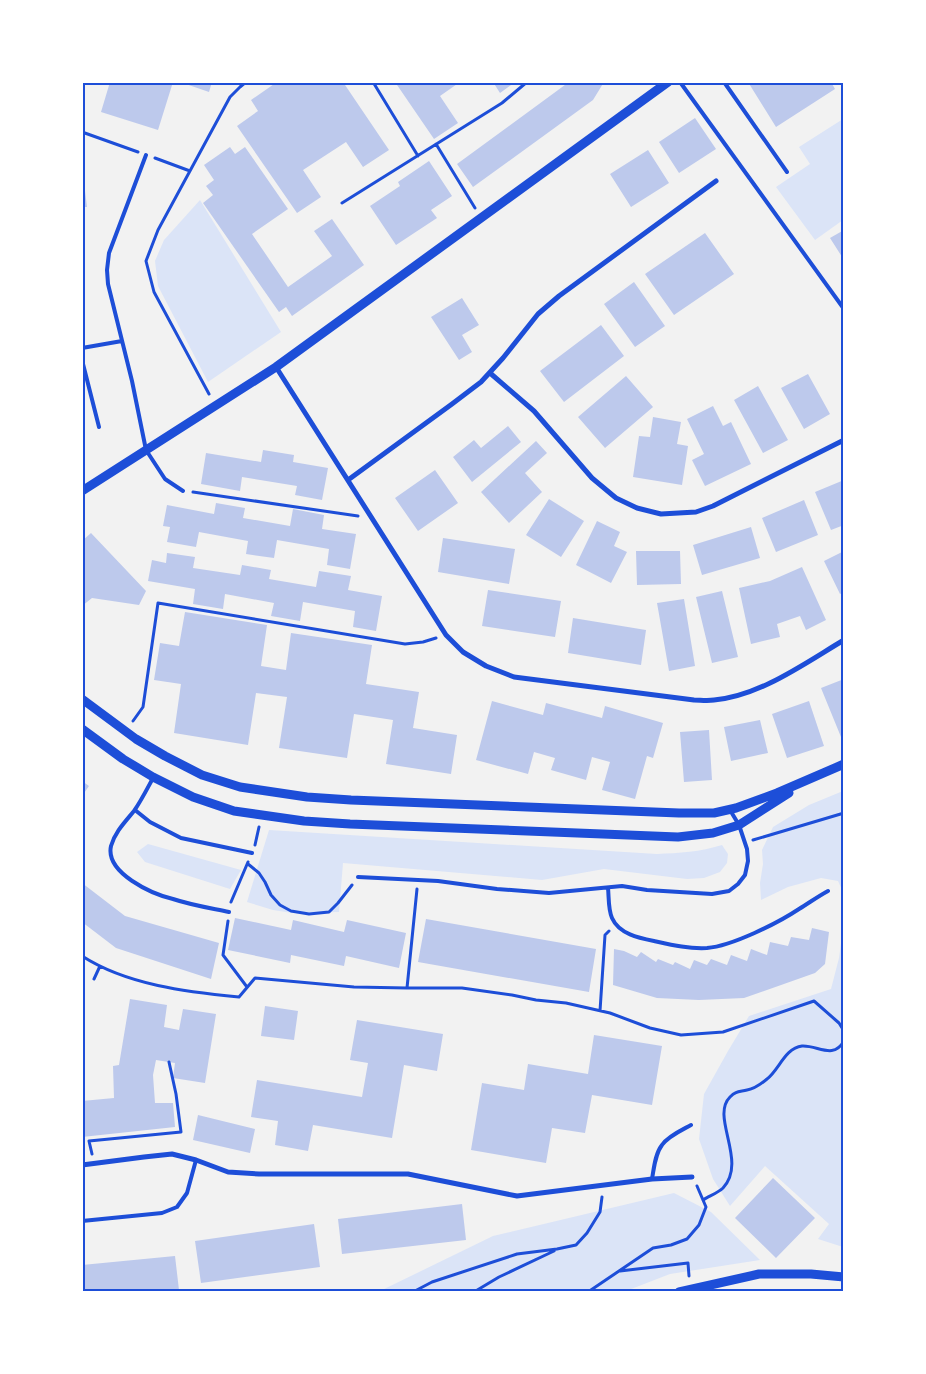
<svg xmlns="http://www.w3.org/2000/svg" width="926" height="1374" font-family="'Sofia Sans Condensed',sans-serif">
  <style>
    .green { fill: #dbe4f7 }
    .building { fill: #bdc9ec }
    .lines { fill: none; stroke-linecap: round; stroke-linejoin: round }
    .path { stroke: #1d4ed8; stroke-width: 3 }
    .service { stroke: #1d4ed8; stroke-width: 4 }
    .minor { stroke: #1d4ed8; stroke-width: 5 }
    .tertiary { stroke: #1d4ed8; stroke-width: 9 }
    .neatline { fill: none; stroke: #1d4ed8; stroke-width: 2 }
  </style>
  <rect width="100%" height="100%" fill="#f2f2f2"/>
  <path class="green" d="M843,119V220L815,240L776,187L810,164L799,147Z
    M200,200L281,332L208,382L158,286L155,261L164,240Z
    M843,791V892L838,881L821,878L788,887L761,900L760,883L763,864L762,850L773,827L809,805Z
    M269,830L657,854C679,853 700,852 722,845L728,854L727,863L720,872L704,878L687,879L604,869L542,880L343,863L339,912L292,913L273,910L247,902Z
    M148,844L241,870L230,889L145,862L137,852Z
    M843,929V1247L818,1239L829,1224L765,1166L730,1206L713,1179L699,1139L704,1094L728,1051L749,1016L831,989L839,958Z
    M674,1193L711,1212L760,1260L670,1274L626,1291L378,1292L493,1236Z"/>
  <path class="building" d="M110,82H173L158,130L101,112Z
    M180,82H212L209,92Z
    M277,82H343L389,150L363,167L346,142L303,170L321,197L297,213L237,126L258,111L251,100Z
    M395,82H460L440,96L458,123L434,139Z
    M493,82H515L500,93Z
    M569,82H604L593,100L473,187L457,164Z
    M748,82H831L835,89L776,127Z
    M695,118L716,149L679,173L659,142Z
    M230,147L235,154L245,147L288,209L252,234L288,287L332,256L314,231L332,219L364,265L292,316L286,307L279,312L203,203L213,195L206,186L214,180L204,165Z
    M648,150L669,183L631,207L610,174Z
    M429,161L452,196L431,210L437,218L396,245L370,206L400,186L398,182Z
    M82,183H84L87,207H82Z
    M844,230V260L830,238Z
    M705,233L734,274L674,315L645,274Z
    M634,282L665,326L635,347L604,304Z
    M462,298L479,325L462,335L472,352L459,360L431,317Z
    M601,325L624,356L564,402L540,371Z
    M808,374L830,414L804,429L781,388Z
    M626,376L653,407L605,448L578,417Z
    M758,386L788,440L763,453L734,400Z
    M713,406L723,426L731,422L751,464L705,486L692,460L704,454L687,419Z
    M653,417L681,422L677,444L688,446L682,485L633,477L639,436L650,437Z
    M508,426L521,442L472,482L453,457L474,440L481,448Z
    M536,441L547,453L525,473L542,492L509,523L481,492Z
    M263,450L294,455L293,462L328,468L322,500L295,495L297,486L242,477L240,491L201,484L206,453L261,462Z
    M435,470L458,503L418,531L395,498Z
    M844,480V525L831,530L815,492Z
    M549,499L584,521L561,557L526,535Z
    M804,500L818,535L776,552L762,518Z
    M216,503L245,508L243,518L290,526L293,509L324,515L322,529L356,534L350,569L327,565L329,549L277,540L274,558L246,554L248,541L199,532L196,547L167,542L170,527L163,526L167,505L214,514Z
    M597,521L620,532L614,546L627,552L611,583L576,565Z
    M751,527L760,558L702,575L693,545Z
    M91,533L146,591L139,605L92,598L82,606V541Z
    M443,538L515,549L509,584L438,572Z
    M636,551H680L681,584L637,585Z
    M844,551V592L840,594L824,561Z
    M167,553L195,557L193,568L240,575L242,565L271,570L269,579L316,587L319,571L351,576L348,590L382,596L376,631L353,627L355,611L303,602L300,621L271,616L274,603L225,594L223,609L193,604L195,589L148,581L152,560L166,563Z
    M802,567L826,620L806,630L800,616L777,624L780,637L751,644L739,588L770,581Z
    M488,590L561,601L555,637L482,626Z
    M722,591L738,657L712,663L696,597Z
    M684,599L695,666L669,671L657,603Z
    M185,612L267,625L261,666L286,670L291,633L372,645L366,684L419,692L413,728L457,735L451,774L386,764L393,720L354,714L347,758L279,748L287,697L256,693L248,745L174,733L181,684L154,680L160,643L179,646Z
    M573,618L646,630L641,665L568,653Z
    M844,679V736L841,737L821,688Z
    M492,701L543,715L546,703L602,718L605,706L663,723L653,758L647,756L635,799L602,790L610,762L592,757L586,780L551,770L555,758L534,752L528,774L476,760Z
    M809,701L824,746L787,758L772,714Z
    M760,720L768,753L731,761L724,727Z
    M709,730L712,780L684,782L680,732Z
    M82,781L89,786L82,796Z
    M82,883L125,916L219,943L211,979L116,948L82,922Z
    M235,918L291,930L293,920L344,932L347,920L406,933L399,968L346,956L344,966L291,955L290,963L228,950Z
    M426,919L596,949L589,992L418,962Z
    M812,928L829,932L825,964L815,973L744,998L699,1000L657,998L613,985L614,949L624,951L637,957L641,952L656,962L658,959L673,965L675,962L690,969L694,960L707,965L711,959L727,965L731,955L747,961L751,949L767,955L770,942L788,946L791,937L809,940Z
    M130,999L167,1005L164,1027L179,1030L183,1009L216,1014L205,1083L173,1078L175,1063L156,1060L153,1075L155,1103H173L175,1127L82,1137V1101L114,1098L113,1066L119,1065Z
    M265,1006L298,1011L294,1040L261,1036Z
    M357,1020L443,1034L437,1071L404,1065L392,1138L313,1125L308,1151L275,1145L278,1121L251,1117L257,1080L362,1097L368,1063L350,1060Z
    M594,1035L662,1046L652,1105L592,1095L585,1133L552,1128L546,1163L471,1150L482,1083L524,1090L528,1064L588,1074Z
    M198,1115L255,1129L250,1153L193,1140Z
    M773,1178L815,1218L776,1258L735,1218Z
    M462,1204L466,1240L342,1254L338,1219Z
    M314,1224L320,1267L201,1283L195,1241Z
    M175,1256L179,1290L165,1292H82V1265Z"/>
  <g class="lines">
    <path class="path" d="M373,82L418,156
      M82,132L138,152
      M436,144L475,208
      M155,158L190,171
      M342,203L502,103L527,82
      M209,394L154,292L146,261L158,230L230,97L240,87L246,82
      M193,492L358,516
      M133,721L143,707L158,603L405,644L423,642L436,638
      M753,840L844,813
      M255,845L259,827
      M248,864L259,873L265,882L271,895L280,905L291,911L309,914L329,912L338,903L352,885
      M231,902L248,862
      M228,921L223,955L247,987
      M82,956C127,985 187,992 239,997L255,978L354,987L407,988H462L512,995L536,1000L566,1003L610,1013L650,1028L681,1035L723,1032L814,1001L839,1023L844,1031
      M94,979L100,966
      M407,988L417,889
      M600,1011L605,935L609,931
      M92,1154L89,1141L181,1132L176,1094L169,1062
      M703,1200C709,1196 718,1193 723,1188C748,1161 710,1117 730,1097C736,1091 739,1092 747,1090C754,1089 761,1084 767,1079C779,1070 785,1048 802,1046C818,1045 833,1060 844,1041
      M620,1271L688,1263L689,1276
      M413,1292L432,1282L517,1254L557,1249L576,1245L587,1233L600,1212L602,1197
      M474,1292L499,1277L554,1251
      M588,1292L653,1248L671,1245L687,1239L699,1225L706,1207L697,1186"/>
    <path class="service" d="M680,82L844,309
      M724,82L787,172
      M146,155L109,253L107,270L108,284L132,381L146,450L165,479L183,491
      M82,348L122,341
      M82,360L99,427
      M153,778C147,789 141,801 134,811C125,822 115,832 111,846C105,873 152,894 173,899C191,905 210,908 229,912
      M135,810L150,822L181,838L252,853
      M358,877L438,881L497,889L549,893L622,886L647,890L712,894L729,891L738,884L745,875L748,861L747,849L739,825L730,810
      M608,888C609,897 608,909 612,918C619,934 639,938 654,941C672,945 689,949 707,948C732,946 778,923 799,909C809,903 817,897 828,891
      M652,1179C654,1168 655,1154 662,1145C668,1136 682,1130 691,1125
      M82,1221L162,1213L177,1207L187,1193L196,1160"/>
    <path class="minor" d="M276,367L446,635L463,652L486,666L514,677L694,700C700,700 707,701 714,700C760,696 805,663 844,640
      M490,373L534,411L592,478L616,498L637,508L661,514L696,512L713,506L844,440
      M348,480L452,404L481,382L503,358L538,314L559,296L716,181
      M82,1165L144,1157L172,1154L196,1160L228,1172L259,1174H408L517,1196L652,1179L692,1177"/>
    <path class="tertiary" d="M82,491L276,367L668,82
      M82,699L136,739L165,756L202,775L240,787L307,797L351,800L679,813H714L736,808L777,793L844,764
      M82,729L123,759L153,777L193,797L234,811L304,821L350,824L678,837L713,833L739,825L789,793
      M679,1292L759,1274H811L844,1277"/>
  </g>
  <rect width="926" height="1374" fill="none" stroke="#ffffff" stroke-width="168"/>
  <rect x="84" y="84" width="758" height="1206" class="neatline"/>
</svg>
